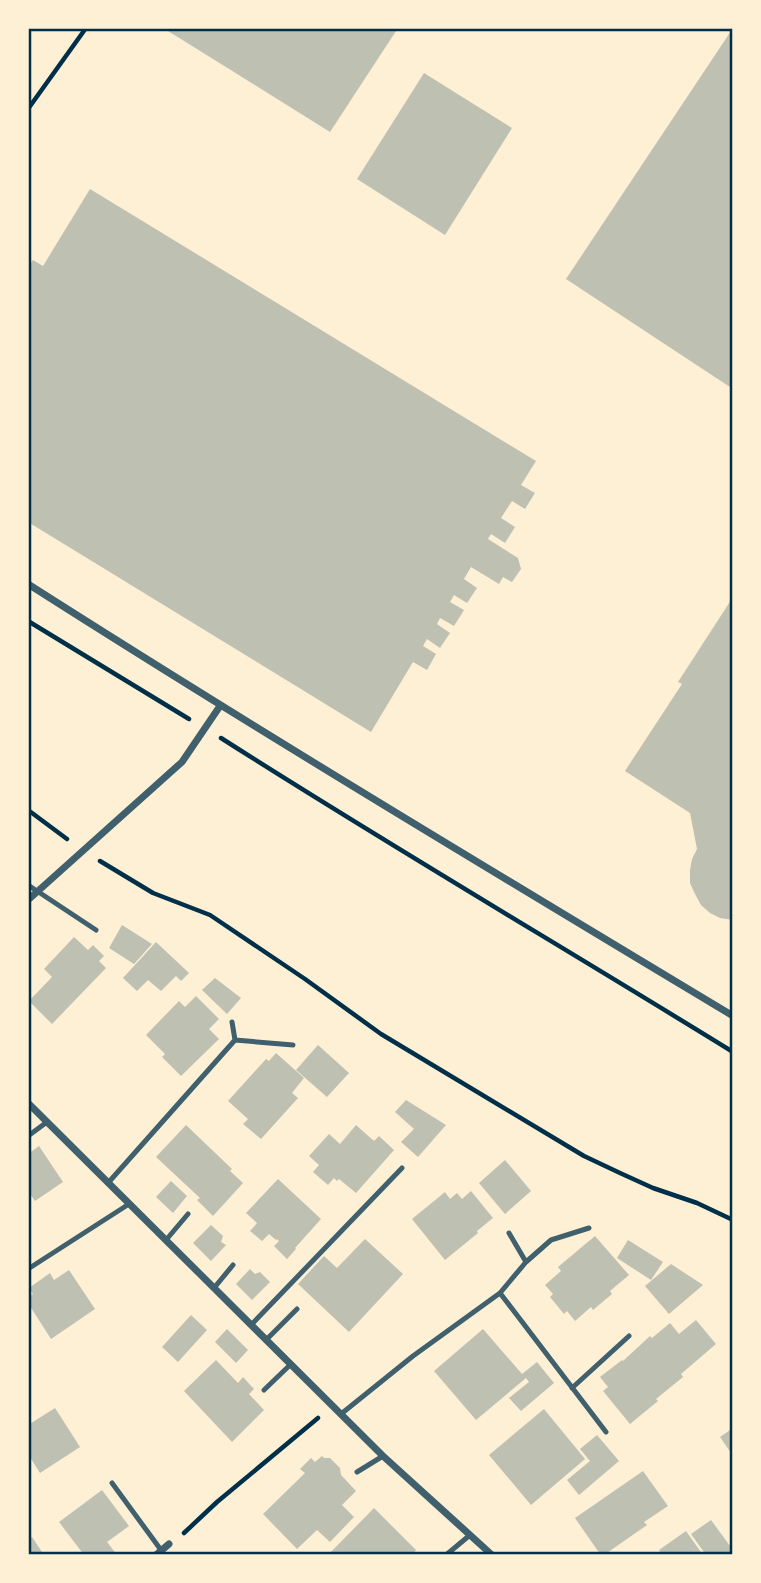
<svg xmlns="http://www.w3.org/2000/svg" width="761" height="1583" font-family="Jost,sans-serif">
  <style>
    .building { fill: #bec0b2 }
    .lines { fill: none; stroke-linecap: round; stroke-linejoin: round }
    .path { stroke: #003049; stroke-width: 4.5 }
    .service { stroke: #3f606c; stroke-width: 5 }
    .minor { stroke: #3f606c; stroke-width: 7 }
    .neatline { fill: none; stroke: #003049; stroke-width: 2.5 }
  </style>
  <rect width="100%" height="100%" fill="#fdf0d5"/>
  <path class="building" d="M170,28H398L330,132L168,31Z
    M733,28V389L566,279Z
    M424,73L512,128L445,235L357,179Z
    M90,189L536,461L521,485L535,493L525,509L512,501L501,518L515,527L505,543L491,534L488,539L518,558L521,569L512,582L503,577L499,584L471,567L464,579L477,588L467,603L454,595L450,602L464,610L454,626L440,618L437,624L450,633L440,648L427,639L423,646L436,654L427,670L413,662L371,732L28,522V267L33,260L43,266Z
    M733,597V920L720,918L710,913L701,905L695,894L690,883V870L692,859L697,849L690,813L625,771L682,684L678,682Z
    M122,925L152,944L134,964L109,948Z
    M74,937L88,950L93,945L104,956L99,961L106,968L52,1024L29,1001L52,977L44,969Z
    M156,942L189,973L181,981L176,976L161,991L148,980L137,991L123,978Z
    M215,978L241,998L227,1014L202,990Z
    M196,996L219,1019L209,1029L219,1039L181,1076L162,1057L165,1054L146,1035L179,1001L185,1007Z
    M318,1045L349,1073L327,1097L296,1070Z
    M276,1053L304,1078L292,1093L298,1098L261,1139L243,1124L248,1119L228,1101L266,1059L269,1061Z
    M406,1100L446,1125L418,1157L401,1142L414,1129L395,1112Z
    M186,1125L232,1169L230,1171L243,1183L213,1216L197,1200L200,1198L156,1157Z
    M356,1125L374,1141L379,1136L394,1150L356,1193L339,1179L337,1181L334,1178L328,1185L313,1172L319,1165L309,1156L329,1134L340,1144Z
    M39,1146L63,1182L35,1201L28,1191V1154Z
    M505,1160L531,1191L505,1214L479,1183Z
    M278,1179L321,1219L295,1248L296,1249L287,1259L274,1246L279,1241L277,1239L276,1240L269,1234L262,1241L250,1231L257,1223L246,1213Z
    M171,1181L187,1196L173,1213L156,1197Z
    M471,1191L493,1218L477,1231L478,1233L445,1260L412,1219L445,1192L450,1199L457,1193L462,1199Z
    M211,1225L223,1236L221,1242L226,1245L211,1261L193,1243Z
    M595,1236L629,1275L610,1291L612,1294L593,1310L591,1307L575,1321L567,1311L564,1314L550,1297L553,1294L545,1285L561,1271L558,1267Z
    M365,1239L403,1274L349,1332L298,1284L324,1256L337,1268Z
    M628,1240L663,1262L651,1280L617,1258Z
    M671,1264L703,1285L669,1314L645,1286Z
    M250,1269L255,1274L260,1272L270,1282L252,1300L236,1284Z
    M69,1270L95,1309L51,1339L28,1303V1297L33,1294L29,1288L50,1273L54,1280Z
    M191,1315L207,1330L178,1362L162,1347Z
    M696,1320L716,1344L681,1374L683,1377L656,1399L658,1401L630,1424L603,1391L608,1387L600,1377L622,1360L623,1361L650,1336L652,1338L670,1323L679,1334Z
    M227,1329L248,1350L236,1363L215,1342Z
    M483,1329L522,1374L537,1362L554,1383L521,1411L509,1398L529,1382L526,1378L476,1420L434,1371Z
    M216,1360L238,1383L243,1377L254,1389L249,1394L264,1410L232,1442L184,1391Z
    M55,1408L80,1447L40,1473L28,1454V1425Z
    M544,1409L585,1459L531,1505L489,1455Z
    M733,1428V1456L720,1437Z
    M597,1435L619,1461L579,1495L567,1480L590,1461L580,1449Z
    M322,1456L324,1458H330L340,1468L341,1475L356,1491L342,1505L354,1517L330,1542L317,1530L297,1549L263,1514L305,1473L300,1469L311,1458L315,1462Z
    M643,1471L668,1506L644,1522L647,1525L604,1555L602,1552L600,1554L575,1518Z
    M102,1490L129,1526L107,1542L117,1555H84L59,1522Z
    M374,1508L416,1550L412,1555H328Z
    M711,1520L733,1550V1555H706L691,1534Z
    M686,1531L703,1555H662L659,1550Z
    M32,1537L44,1555H28V1540Z"/>
  <g class="lines">
    <path class="path" d="M28,109L86,28
      M28,621L189,719
      M221,738C390,846 563,947 733,1052
      M28,810L67,839
      M100,861L153,893L210,915L305,979L381,1034L584,1156L620,1173L653,1188L697,1203L733,1220
      M184,1533L217,1502L318,1418"/>
    <path class="service" d="M28,885L96,930
      M232,1022L235,1040
      M28,1136L47,1122
      M108,1183L235,1040L293,1045
      M509,1233L526,1262
      M166,1240L188,1214
      M28,1269L129,1204
      M214,1288L233,1265
      M500,1293L606,1432
      M251,1325L402,1168
      M266,1340L297,1309
      M572,1388L629,1336
      M264,1390L291,1364
      M341,1414L413,1356L500,1293L526,1262L551,1240L589,1228
      M357,1472L383,1456
      M112,1483L161,1550
      M446,1555L470,1535"/>
    <path class="minor" d="M28,584C260,732 497,874 733,1016
      M28,900L182,762L220,706
      M28,1103L383,1456L492,1555
      M156,1555L169,1544"/>
  </g>
  <rect width="761" height="1583" fill="none" stroke="#fdf0d5" stroke-width="60"/>
  <rect x="30" y="30" width="701" height="1523" class="neatline"/>
</svg>
